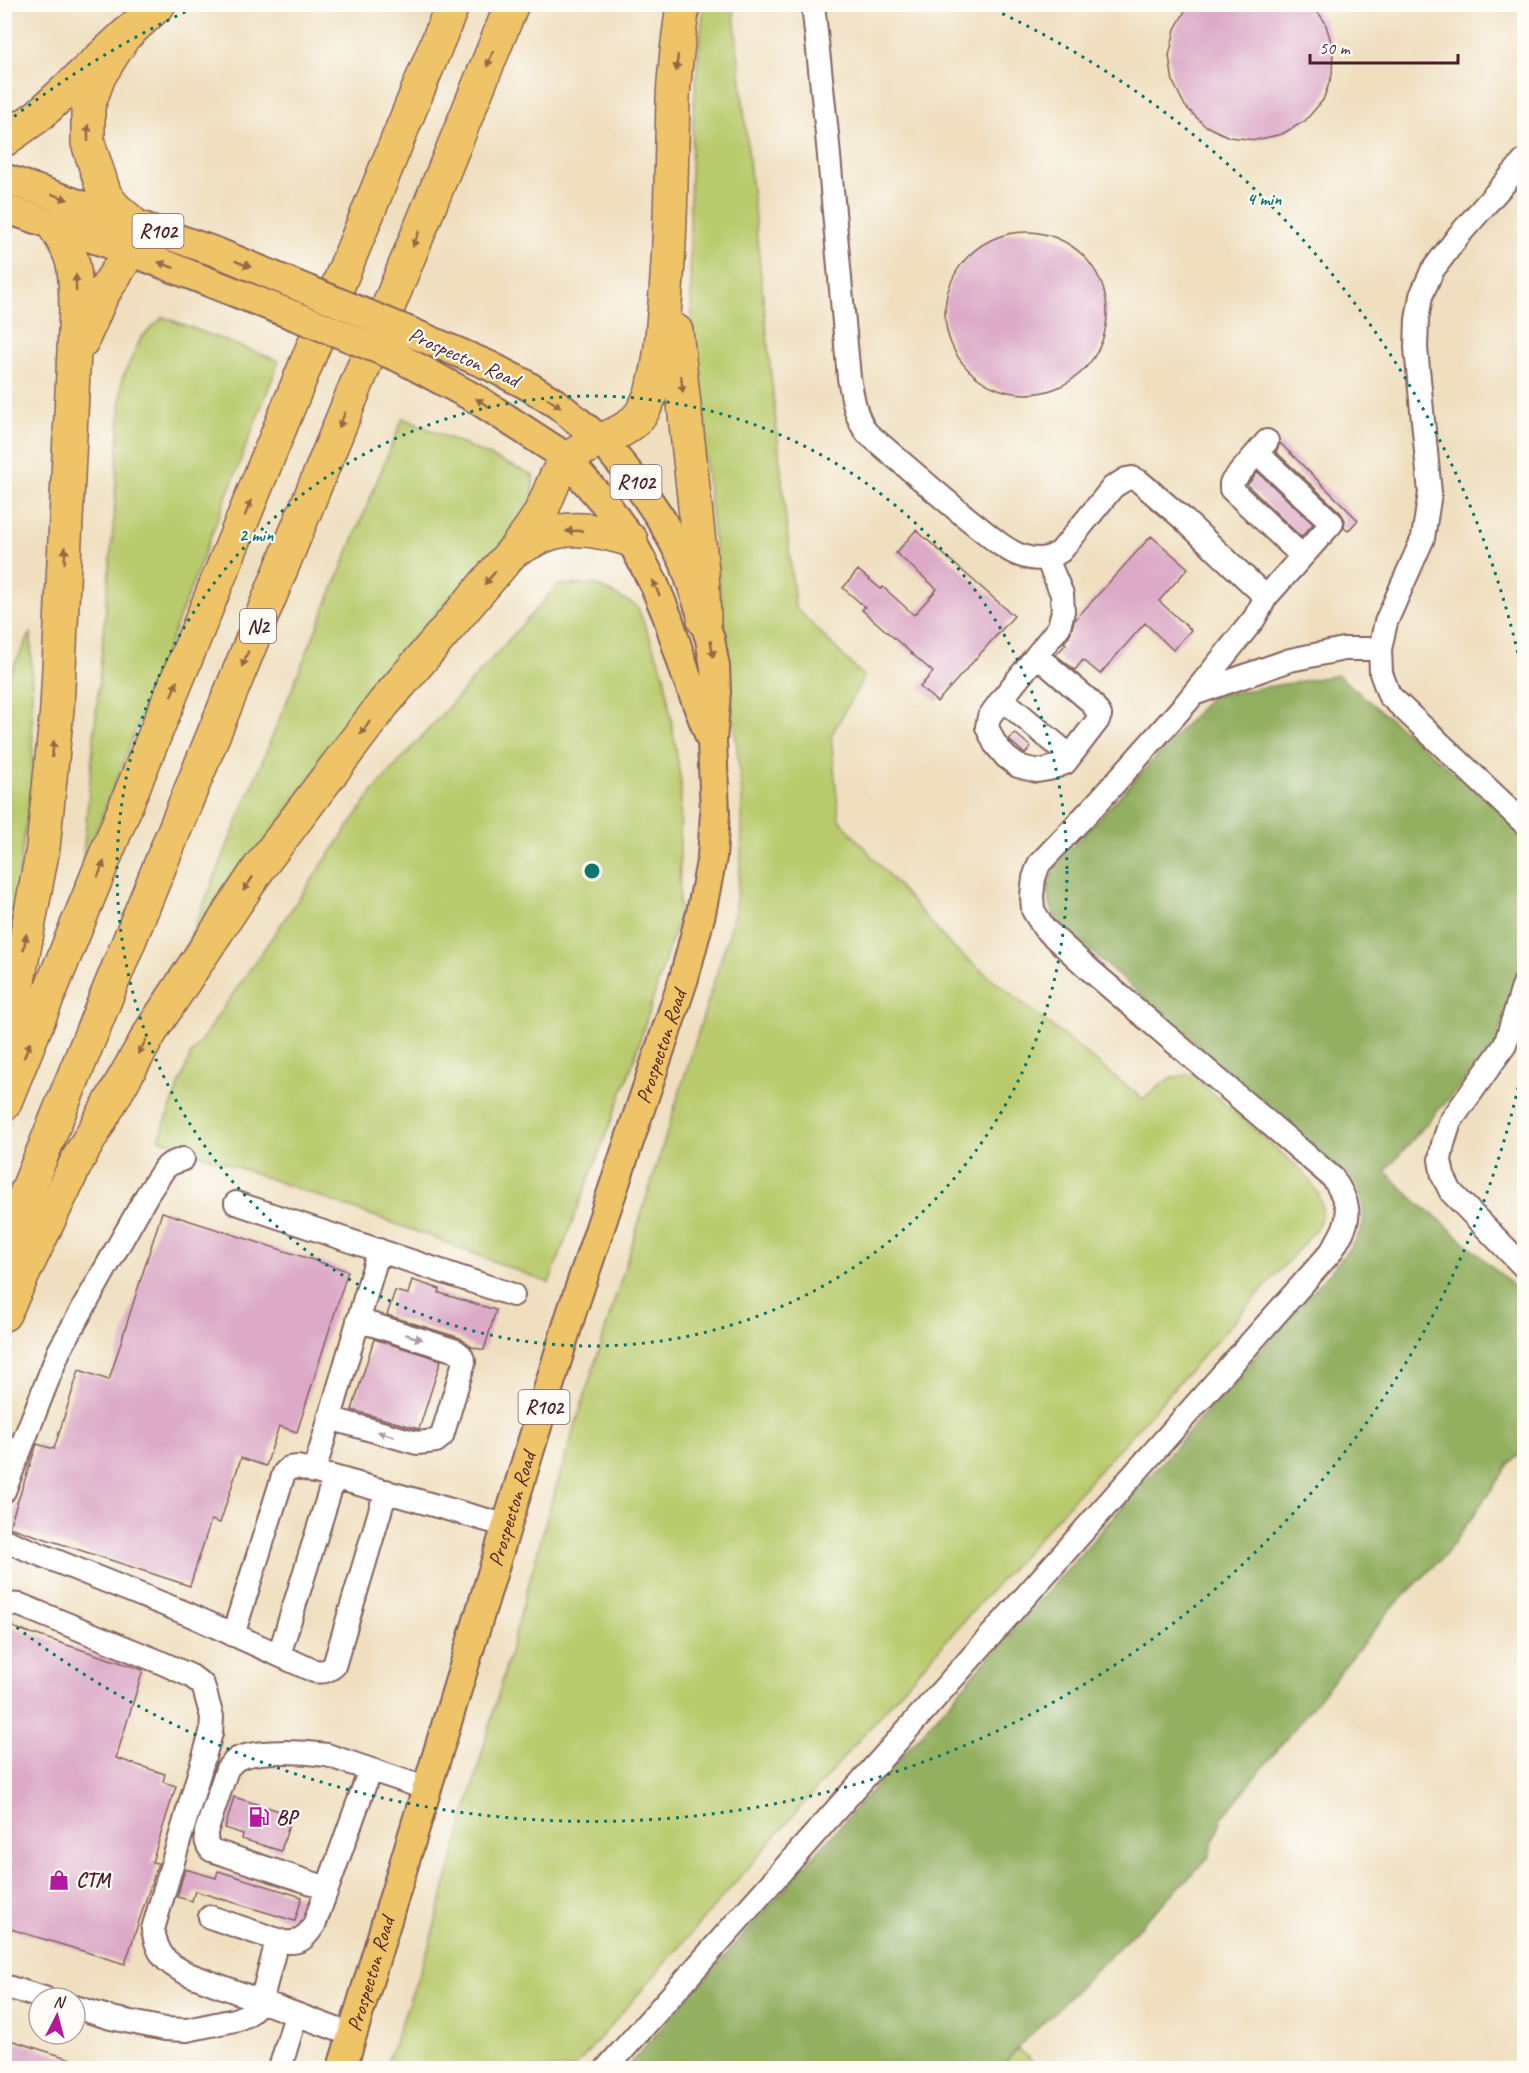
<svg xmlns="http://www.w3.org/2000/svg" width="1529" height="2073" font-family="Caveat,sans-serif">
  <style>
    .green { fill: #bacb6e; stroke: #82754c; stroke-width: 1.5 }
    .forest { fill: #93af61; stroke: #6e6746; stroke-width: 1.5 }
    .building { fill: #dcaac7 }
    .lines { fill: none; stroke-linecap: round; stroke-linejoin: round }
    .minor-casing { stroke: #84625f; stroke-width: 26 }
    .major-casing { stroke: #84625f; stroke-width: 32 }
    .highway-casing { stroke: #84625f; stroke-width: 36 }
    .minor { stroke: #fff; stroke-width: 22 }
    .major { stroke: #efc469; stroke-width: 28 }
    .highway { stroke: #efc469; stroke-width: 33 }
    .major-bridge-casing { stroke: #84625f; stroke-width: 32; stroke-linecap: butt }
    .major-bridge { stroke: #efc469; stroke-width: 28 }
    .oneway { fill: #946947 }
    .oneway2 { fill: #ae9aa0 }
    .ring { fill: none; stroke: #0f766e; stroke-width: 3; stroke-dasharray: 3 6 }
    .labels { text-anchor: middle; dominant-baseline: central; stroke-width: 4.5; stroke-linejoin: round; paint-order: stroke }
    .shield { fill: #fdfcf7; stroke: #806168; stroke-width: 1.5 }
    .shield-label { font-size: 20px; font-weight: bold; fill: #4a1f2b }
    .street-label { font-size: 21px; fill: #4a1f2b; stroke: #fdfcf7 }
    .poi-label { font-size: 21px; font-weight: bold; fill: #4a1f2b; stroke: #fdfcf7; text-anchor: start }
    .centre { fill: #0f766e; stroke: #fdfcf7; stroke-width: 3 }
    .ring-label { font-size: 18px; text-anchor: middle; font-weight: bold; fill: #0f766e; stroke: #fdfcf7; stroke-width: 4.5; stroke-linejoin: round; paint-order: stroke }
  </style>
  <rect width="100%" height="100%" fill="#fdfcf7"/>
  <filter id="ink" filterUnits="userSpaceOnUse"><feTurbulence type="fractalNoise" baseFrequency=".0167" numOctaves="2"/><feDisplacementMap in="SourceGraphic" scale="12" xChannelSelector="R" yChannelSelector="G"/><feConvolveMatrix kernelMatrix="1 2 1 2 8 2 1 2 1" color-interpolation-filters="sRGB"/></filter>
  <filter id="wash" filterUnits="userSpaceOnUse"><feTurbulence type="fractalNoise" baseFrequency=".008" numOctaves="4" result="noise"/><feDisplacementMap in="SourceGraphic" scale="24" xChannelSelector="R" yChannelSelector="G"/><feGaussianBlur stdDeviation="1.35" result="paint"/><feColorMatrix in="noise" values="0 0 0 0 0 0 0 0 0 0 0 0 0 0 0 0 0 1.4 0 .05"/><feComposite in="paint" operator="in"/></filter>
  <g filter="url(#wash)">
    <rect width="100%" height="100%" fill="#efdfbf"/>
    <path class="green" d="M704,5H733L795,607L864,677L831,736L839,819L952,947L1143,1099L1169,1079L1190,1074L1303,1172C1314,1186 1329,1204 1319,1223C1316,1230 1309,1237 1305,1242L917,1673L574,2068H385L429,1946L549,1510L732,924C741,880 743,839 742,795L694,361C687,241 688,125 704,5Z
      M163,317L279,361L82,868L114,518L122,379L141,338Z
      M403,418L533,475V521L445,603L354,712L170,986Z
      M594,584L637,606L664,674L681,782L679,916L631,1069L549,1283L429,1236L159,1139L190,1056L374,790L558,585Z
      M31,632L33,777L10,935L5,957V683Z
      M1018,2048L1039,2068H1000Z"/>
    <path class="forest" d="M1338,675L1524,832V948L1495,1046L1385,1171C1399,1184 1417,1206 1433,1214L1524,1295V1450L1510,1463L1446,1554L1390,1610L1222,1818L1208,1858L1018,2048L1000,2068H626L1331,1271C1358,1236 1376,1226 1354,1181L1062,926C1057,921 1055,916 1052,910C1044,886 1047,881 1060,860L1212,696Z"/>
    <g id="blocks">
      <path class="building" d="M1189,4H1312L1325,22L1333,48L1332,75L1323,100L1305,121L1282,134L1256,140L1229,137L1204,125L1185,106L1173,82L1169,56L1175,29Z
        M945 313a81 81 0 1 1 162 0a81 81 0 1 1-162 0Z
        M1280,443L1358,520L1348,531L1344,528L1345,520L1341,513L1276,452Z
        M1258,472L1313,524L1301,537L1247,485Z
        M916,530L1014,616L937,702L920,687L933,672L862,610L865,607L843,588L858,570L881,589L883,587L914,615L937,589L896,553Z
        M1151,536L1188,568L1159,601L1191,630L1173,650L1145,623L1100,674L1083,660L1075,670L1056,655L1066,644L1064,643L1070,635L1074,621Z
        M1015,733L1031,747L1025,754L1009,740Z
        M162,1212L348,1271L297,1432L279,1426L266,1466L241,1458L220,1523L211,1520L190,1586L9,1527L37,1444L54,1449L79,1370L109,1380Z
        M412,1280L440,1289L439,1293L496,1310L484,1350L472,1347L460,1338L387,1315L395,1291L408,1294Z
        M374,1339L441,1360L419,1429L352,1410Z
        M9,1626L143,1670L116,1758L165,1774L163,1782L176,1786L152,1862L158,1863L125,1964L4,1927V1640Z
        M234,1797L292,1815L281,1851L242,1839L243,1834L225,1828Z
        M185,1869L216,1878L218,1871L302,1897L295,1921L195,1891L192,1901L177,1897Z
        M4,2038L90,2065V2068H4Z"/>
    </g>
  </g>
  <g filter="url(#ink)">
    <use href="#blocks" fill-opacity="0" stroke="#84625f" stroke-width="1.5"/>
    <g class="lines">
      <g class="minor-casing">
        <path id="minor" d="M813,4L827,134L849,378C853,398 855,417 867,433C904,464 939,496 977,526C991,537 1005,550 1022,556C1037,561 1049,560 1061,551L1113,487L1126,479L1132,478L1140,482L1181,517L1266,597
          M1524,161L1459,235L1432,271L1421,296L1417,320L1416,348L1430,493L1423,538L1386,622L1380,649L1381,673L1389,695L1524,823
          M1267,441L1231,483V489L1302,556
          M1037,656L1091,702L1100,715L1098,720L1065,763L1049,769L1037,771L1018,766L1006,757L995,744L987,727L989,717L1002,699L1059,627L1063,611L1062,594L1047,559
          M1194,694L1290,660L1344,649H1380
          M1002,699L1070,756
          M1524,984L1505,1045L1450,1122L1443,1144L1440,1160L1443,1176L1451,1192L1524,1267
          M236,1203L513,1295
          M329,1418L417,1443L436,1441L442,1436L464,1362L461,1355L456,1351L358,1320
          M314,1472L379,1250
          M4,1491L59,1351L147,1195L164,1169L170,1164L183,1159
          M4,1540L188,1614L314,1671C323,1672 327,1672 334,1666L386,1491
          M4,1604L20,1605L160,1662L191,1676L203,1685L212,1717L211,1733L153,1929C157,1954 165,1963 188,1974L352,2035
          M233,1635L284,1473L289,1468L298,1467L508,1526
          M279,1655L334,1478
          M327,1888L211,1850C206,1844 206,1839 206,1832L227,1769C230,1765 233,1762 237,1759C257,1749 305,1752 327,1755L428,1789
          M210,1917L284,1942C302,1943 304,1939 314,1925L370,1770
          M4,1986L44,1998
          M75,2007L111,2018L165,2029L187,2030L235,2020L247,2015L261,2002L277,1941
          M280,2068L296,2015
          M607,2068L1331,1252C1351,1219 1354,1211 1333,1178L1090,970L1044,928L1033,910L1032,896L1034,878L1039,864L1097,803L1187,702L1254,619L1266,597L1332,523L1257,453"/>
      </g>
      <g class="major-casing">
        <g id="major">
          <path d="M4,178L216,252L308,290"/>
          <path d="M4,208L130,251L298,317"/>
          <path d="M398,357L478,400L555,450L567,460L608,507L631,540L654,584L668,618L686,675L710,737"/>
          <path id="s1" d="M342,2068L571,1314L684,978L701,913L712,857L715,813L712,741L716,692L715,667L710,639L684,562L661,519L636,482L602,441L557,404L525,384L490,366L408,331"/>
        </g>
      </g>
      <g class="highway-casing">
        <path id="highway" d="M4,140L38,116L159,4
          M676,331L702,571L704,620
          M82,341L102,295L130,251V221L114,207L105,195L88,143V106L99,76L121,41
          M515,550C525,545 536,539 546,535C574,524 604,532 631,540
          M4,1041L15,997L43,848L57,709L76,309C75,269 77,260 54,226
          M4,1104L453,4
          M4,1247L512,4
          M4,1314L78,1159L153,1028L259,868L384,703L514,550C524,537 535,524 542,509C551,492 554,474 567,461C589,438 630,438 645,407C660,378 661,346 664,314C671,243 671,171 673,100C674,68 679,36 683,4"/>
      </g>
      <use href="#minor" class="minor"/>
      <use href="#major" class="major"/>
      <use href="#highway" class="highway"/>
      <g class="major-bridge-casing">
        <path id="major-bridge" d="M308,290L408,331
          M298,317L398,357"/>
      </g>
      <use href="#major-bridge" class="major-bridge"/>
    </g>
    <defs><path id="oneway-solid" d="M-6-.8H1V-3.2L6.5 0L1 3.2V.8H-6Z" transform="scale(1.5)"/></defs>
    <g class="oneway">
      <use href="#oneway-solid" transform="translate(490 59) rotate(112)"/>
      <use href="#oneway-solid" transform="translate(677 63) rotate(96)"/>
      <use href="#oneway-solid" transform="translate(88 133) rotate(-90)"/>
      <use href="#oneway-solid" transform="translate(60 197) rotate(19)"/>
      <use href="#oneway-solid" transform="translate(416 239) rotate(112)"/>
      <use href="#oneway-solid" transform="translate(243 264) rotate(22)"/>
      <use href="#oneway-solid" transform="translate(166 265) rotate(-159)"/>
      <use href="#oneway-solid" transform="translate(76 283) rotate(-91)"/>
      <use href="#oneway-solid" transform="translate(682 384) rotate(84)"/>
      <use href="#oneway-solid" transform="translate(483 403) rotate(-148)"/>
      <use href="#oneway-solid" transform="translate(554 403) rotate(35)"/>
      <use href="#oneway-solid" transform="translate(342 420) rotate(112)"/>
      <use href="#oneway-solid" transform="translate(248 508) rotate(-68)"/>
      <use href="#oneway-solid" transform="translate(574 531) rotate(178)"/>
      <use href="#oneway-solid" transform="translate(65 555) rotate(-87)"/>
      <use href="#oneway-solid" transform="translate(490 578) rotate(130)"/>
      <use href="#oneway-solid" transform="translate(656 588) rotate(-114)"/>
      <use href="#oneway-solid" transform="translate(712 649) rotate(80)"/>
      <use href="#oneway-solid" transform="translate(245 659) rotate(112)"/>
      <use href="#oneway-solid" transform="translate(174 689) rotate(-68)"/>
      <use href="#oneway-solid" transform="translate(365 728) rotate(127)"/>
      <use href="#oneway-solid" transform="translate(53 749) rotate(-84)"/>
      <use href="#oneway-solid" transform="translate(101 869) rotate(-68)"/>
      <use href="#oneway-solid" transform="translate(248 884) rotate(124)"/>
      <use href="#oneway-solid" transform="translate(25 942) rotate(-80)"/>
      <use href="#oneway-solid" transform="translate(142 1047) rotate(120)"/>
      <use href="#oneway-solid" transform="translate(27 1050) rotate(-68)"/>
    </g>
    <g class="oneway2">
      <use href="#oneway-solid" transform="translate(414 1337) rotate(18)"/>
      <use href="#oneway-solid" transform="translate(386 1434) rotate(-164)"/>
    </g>
  </g>
  <g class="ring">
    <circle cx="592" cy="871" r="475"/>
    <path d="M1524 1061A951 951 0 0 1 7 1620M7 122A951 951 0 0 1 198 6M986 6A951 951 0 0 1 1524 681"/>
  </g>
  <defs>
    <g id="fuel-bare" transform="scale(1.62)"><path d="M-5.5-6h7V0h2V4h1.3V-2.5L3-4.5l.8-.8L6-3V5H2.5V1h-1V6h-7ZM-4.2-4.7v3.2H.2V-4.7Z" fill="#b5179e" stroke="#fdfcf7" stroke-width="2.5" paint-order="stroke"/></g>
    <g id="shop-bare" transform="scale(1.62)"><path d="M-5-2.5h2.3a2.7 3.5 0 0 1 5.4 0H5L5.5 6h-11ZM-1.5-2.5h3a1.5 2.3 0 0 0-3 0Z" fill="#b5179e" stroke="#fdfcf7" stroke-width="2.5" paint-order="stroke"/></g>
  </defs>
  <g fill-rule="evenodd">
    <use href="#fuel-bare" x="259" y="1817"/>
    <use href="#shop-bare" x="59" y="1880"/>
  </g>
  <g class="labels">
    <g class="shield">
      <rect x="132.5" y="214" width="51" height="34" rx="4.5"/>
      <rect x="610.5" y="465" width="51" height="34" rx="4.5"/>
      <rect x="240" y="609" width="36" height="34" rx="4.5"/>
      <rect x="518.5" y="1390" width="51" height="34" rx="4.5"/>
    </g>
    <g class="shield-label">
      <text x="158" y="231">R102</text>
      <text x="636" y="482">R102</text>
      <text x="258" y="626">N2</text>
      <text x="544" y="1407">R102</text>
    </g>
    <g class="street-label">
      <text transform="translate(464 357) rotate(24)">Prospecton Road</text>
      <text stroke="none"><textPath href="#s1" startOffset="1070">Prospecton Road</textPath></text>
      <text stroke="none"><textPath href="#s1" startOffset="584">Prospecton Road</textPath></text>
      <text stroke="none"><textPath href="#s1" startOffset="98">Prospecton Road</textPath></text>
    </g>
    <g class="poi-label">
      <text x="276" y="1817">BP</text>
      <text x="76" y="1880">CTM</text>
    </g>
  </g>
  <circle cx="592" cy="871" r="9" class="centre"/>
  <g class="ring-label">
    <text x="1264" y="205">4 min</text>
    <text x="256" y="541">2 min</text>
  </g>
  <rect width="1529" height="2073" fill="none" stroke="#fdfcf7" stroke-width="24"/>
  <g transform="translate(57 2016) rotate(6)"><circle r="28" fill="#fdfcf7" stroke="#b5a4a5" stroke-width="1.5"/>
  <path d="M0-4.5L10 22L0 15L-10 22Z" fill="#b5179e"/>
  <text y="-9" font-size="16" font-weight="bold" text-anchor="middle" fill="#4a1f2b">N</text>
  </g>
  <path d="M1310 54v9h148v-9" fill="none" stroke="#4a1f2b" stroke-width="3"/>
  <text x="1319" y="54" font-size="18" fill="#4a1f2b" stroke="#fdfcf7" stroke-width="4.5" paint-order="stroke">50 m</text>
</svg>
